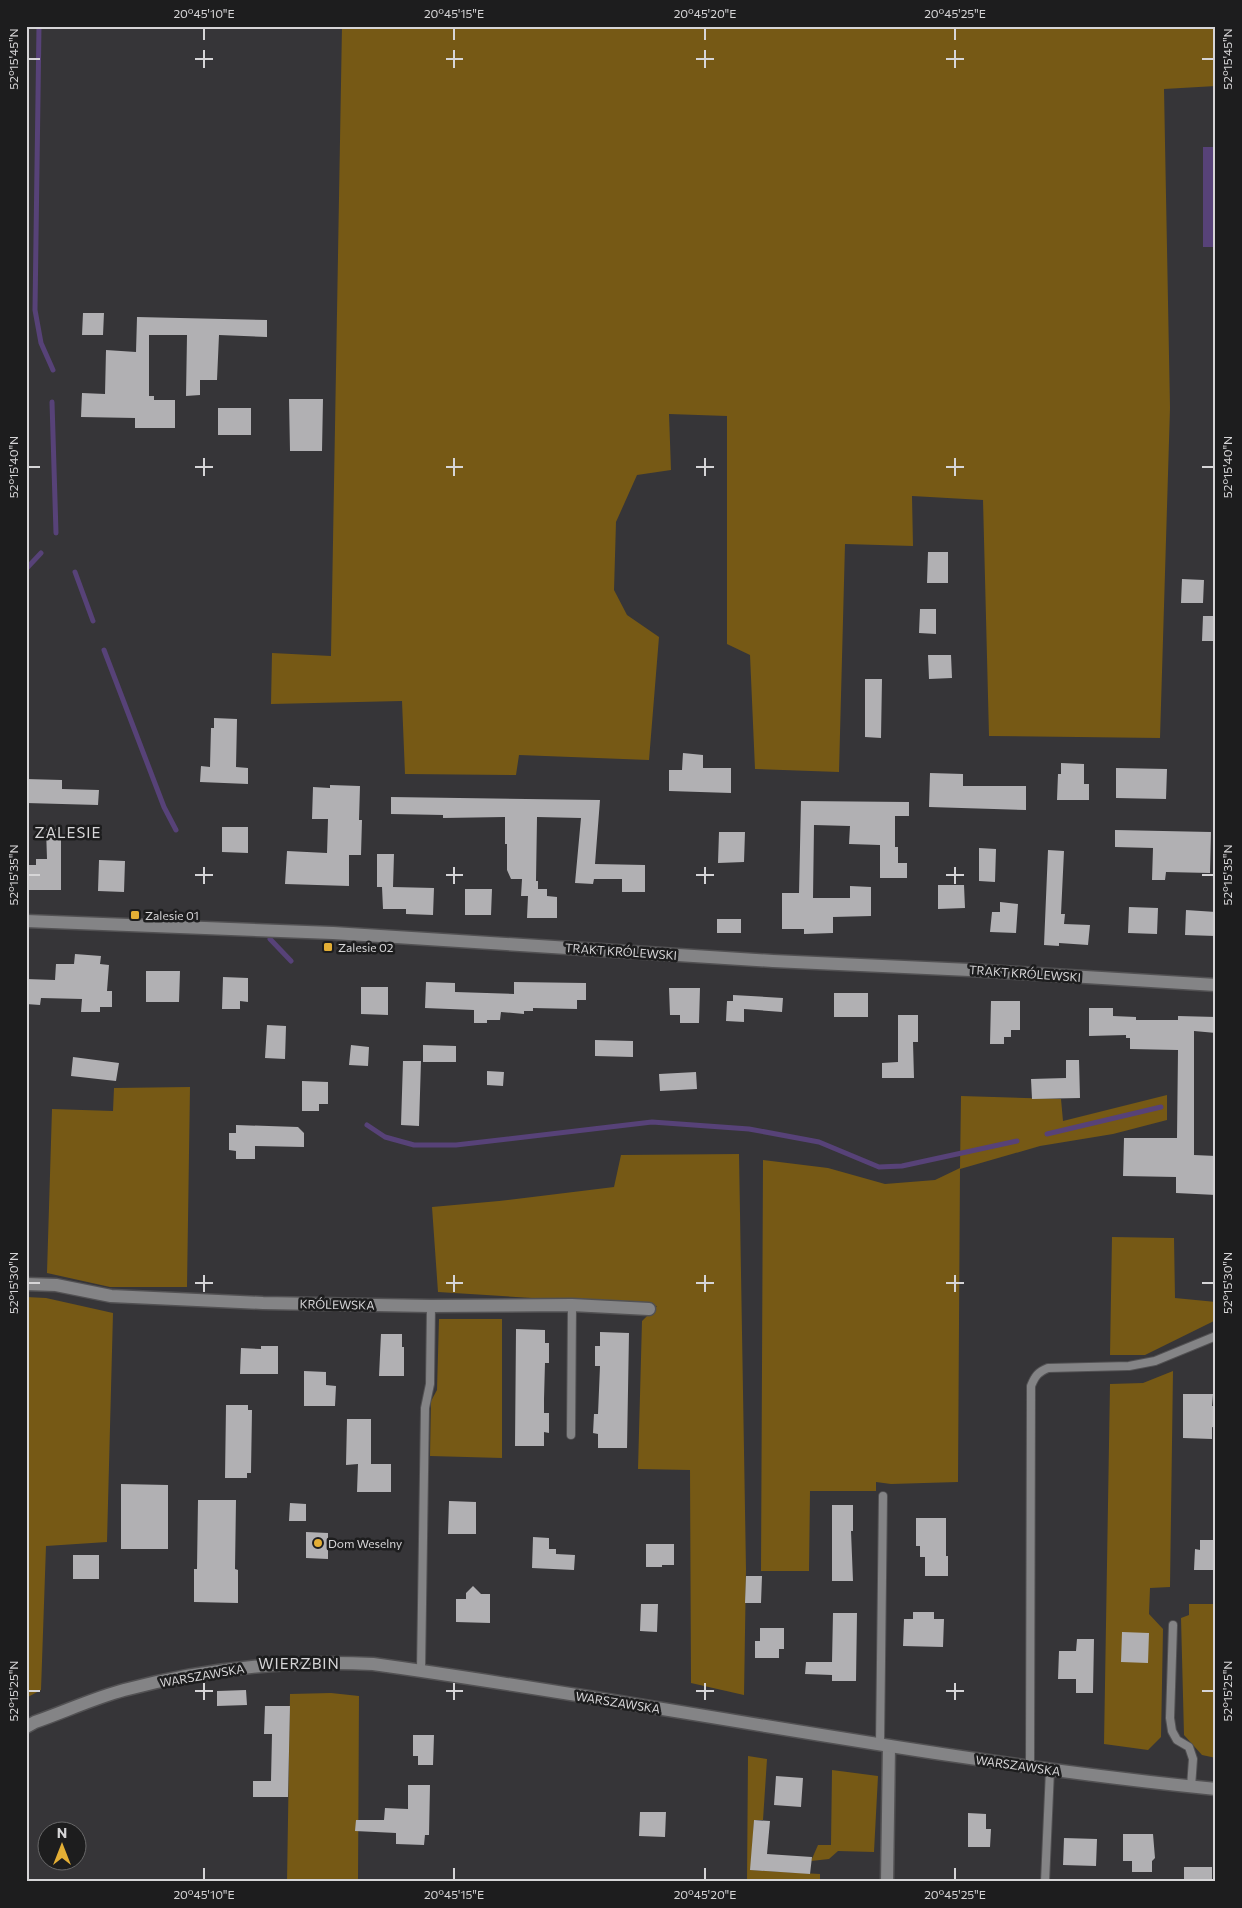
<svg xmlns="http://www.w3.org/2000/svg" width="1242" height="1908" font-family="Commissioner,sans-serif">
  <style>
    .green { fill: #765915 }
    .water { fill: #574278 }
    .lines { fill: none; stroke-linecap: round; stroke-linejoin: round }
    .stream { stroke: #574278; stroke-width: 5 }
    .building { fill: #b1b0b3 }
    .service-casing { stroke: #525153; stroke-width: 10 }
    .minor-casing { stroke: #525153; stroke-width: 15 }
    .tertiary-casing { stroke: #525153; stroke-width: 15 }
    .secondary-casing { stroke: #525153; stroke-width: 15 }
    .service { stroke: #848486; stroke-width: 8 }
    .minor { stroke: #848486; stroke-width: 12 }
    .tertiary { stroke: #848486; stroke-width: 12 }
    .secondary { stroke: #848486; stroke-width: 12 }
    .ticks { fill: none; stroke: #d6d5d7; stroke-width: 2 }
    .poi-dot { fill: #e3ae35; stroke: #1d1d1e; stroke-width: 2 }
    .labels { text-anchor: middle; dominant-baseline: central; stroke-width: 5; stroke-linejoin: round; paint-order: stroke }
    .poi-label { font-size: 12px; fill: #d6d5d7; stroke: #1d1d1e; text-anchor: start }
    .street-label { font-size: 12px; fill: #d6d5d7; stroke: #1d1d1e }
    .quarter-label { font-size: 15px; letter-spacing: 1px; fill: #d6d5d7; stroke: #1d1d1e }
    .neatline { fill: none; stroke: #d6d5d7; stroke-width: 2 }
    .ticks-label { font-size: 12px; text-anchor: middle; fill: #d6d5d7 }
  </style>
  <rect width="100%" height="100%" fill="#363538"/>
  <path class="green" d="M342,26H1216V86L1164,89L1170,408L1160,738L989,736L983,500L912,496L913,546L845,544L839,772L755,769L750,655L727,644V416L669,414L671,470L637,475L616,522L614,590L627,615L659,637L649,760L519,755L516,775L405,774L402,701L271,704L272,653L331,656Z
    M190,1087L187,1287H110L47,1273L52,1109L113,1111L114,1088Z
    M1167,1095V1120L1113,1134L1040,1146L960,1169L958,1482L891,1484L876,1482V1491H810L809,1571H761L763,1160L828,1168L885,1184L935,1180L960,1168L961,1096L1061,1099L1063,1121Z
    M739,1154L746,1569L744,1695L691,1683L690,1470L638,1469L642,1321L657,1306L438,1292L432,1207L499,1201L614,1187L621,1155Z
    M1112,1237L1174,1238L1175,1298L1216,1302V1320L1145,1355H1110Z
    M26,1297L46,1298L113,1313L107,1542L46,1546L41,1690L26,1698Z
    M439,1319H502V1458L430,1456L431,1401L437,1390Z
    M1173,1371L1170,1587L1150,1588L1149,1614L1163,1629L1161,1737L1148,1750L1104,1744L1110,1384L1143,1383Z
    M1189,1604H1216V1758L1202,1755L1184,1735L1181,1618L1189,1615Z
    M331,1693L359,1696L358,1882H287L290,1694Z
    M748,1756L767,1759L763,1820H754L751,1870L820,1874V1882H747Z
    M832,1770L878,1776L874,1852L838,1851L829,1859L811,1861L818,1845H831Z"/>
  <path class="water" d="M1203,147H1216V247H1203Z"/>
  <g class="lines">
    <path class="stream" d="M39,26L35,310L41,343L53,370
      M52,402L56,533
      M26,569L41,553
      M75,572L93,621
      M104,650L164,807L176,830
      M270,939L291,961
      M367,1125L385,1137L414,1145H456L652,1122L749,1129L819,1142L879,1167L902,1166L1017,1141
      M1047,1134L1161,1107"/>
  </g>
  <path class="building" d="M83,313H104L103,335H82Z
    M137,317L267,320V337L219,335L217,380H200V395L186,396L187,335H149V396H154V400H175V428H135V418L81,417L82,393L105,394L106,350L136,352Z
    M289,399H323L322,451H290Z
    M218,408H251V435H218Z
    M928,552H948V583H927Z
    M1182,579L1204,580L1203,603H1181Z
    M920,609H936V634L919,633Z
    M1203,616H1216V641H1202Z
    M928,655H951L952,678L929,679Z
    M865,679H882L881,738L865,737Z
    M214,718L237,719L236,767L248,768V784L200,782L201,766L210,767L211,728H214Z
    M683,753L703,755V768H731V793L669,791V770H682Z
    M1061,763L1084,764V784H1089V800H1057L1058,774H1061Z
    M1116,768L1167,769L1166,799L1116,798Z
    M930,773L963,774V786H1026V810L929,807Z
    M26,779L62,780V789L99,790L98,805L26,803Z
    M330,785L360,786L359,820H362L361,855H349V886L285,884L287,851L327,853L328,819H312L313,787L330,788Z
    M391,797L600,800L595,864L645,865V892H622V879H594L593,884L575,883L581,818L537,817L536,881H538V889H547V896L557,897V918H527L528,896H521L522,879H511L507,870V844H505V817L443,818V815L391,814Z
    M801,801L909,802V816H895V847H898V863H907V878H880V845L849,844L850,826L814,825L813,898H850V886L871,887V916L833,917V933L804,934V929H782V893H799Z
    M222,827H248V853L222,852Z
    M46,829H61V890H28V865H36V859H47Z
    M1115,830L1211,832L1210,873L1166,872L1165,880H1152L1153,848L1115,847Z
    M719,832H745L744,862L718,863Z
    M979,848L996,849L995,882L979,881Z
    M1048,850L1064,851L1061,914H1065L1064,924L1090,925L1088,945L1059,943V946L1044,945Z
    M377,854H394L393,887L434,888L433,915L406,914V909H383L382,887H377Z
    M99,860L125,861L124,892L98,891Z
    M938,885H964L965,908L938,909Z
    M465,889H492L491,915H465Z
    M1000,902L1018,904L1016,933L990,932L992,912H1000Z
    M1129,907L1158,908L1157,934L1128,933Z
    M1186,910L1216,912L1215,936L1185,935Z
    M717,919H741V933H717Z
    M75,954L101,956L100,964L109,965L107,991H112V1007H100V1012H81L82,999L41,998L40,1005L26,1004V979L55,980L56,964H74Z
    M146,971H180L179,1002H146Z
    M223,977L248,978V1002L240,1001V1009H222Z
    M426,982L455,983V992L514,994V982L586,983V1000H577V1009L533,1008V1011H524V1014L501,1012L500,1020H487V1023H474V1010L425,1008Z
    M361,987H388V1015L361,1014Z
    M669,988H700L699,1023H680V1015H670Z
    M834,993H868V1017H834Z
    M733,995L783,998L782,1012L744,1009V1022L726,1021L727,1001H733Z
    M991,1001H1020V1030H1011V1037H1004V1044H990Z
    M1089,1008H1113V1016L1136,1017V1020H1178V1016L1216,1017V1033L1194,1031V1155L1216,1156V1195L1176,1193V1177L1123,1176L1124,1138H1177L1178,1050L1130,1049V1038H1126V1035L1089,1036Z
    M898,1015H918V1042H913L914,1078H882V1063L898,1062Z
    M267,1025L286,1026L285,1059L265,1058Z
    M595,1040L633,1041V1057L595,1056Z
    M351,1045L369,1047L368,1066L349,1065Z
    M423,1045L456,1046V1062H423Z
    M73,1057L119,1063L116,1081L71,1076Z
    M1066,1060H1079L1080,1098L1032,1099L1031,1079L1066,1078Z
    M403,1061H421L419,1126L401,1125Z
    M487,1071L504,1072L503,1086L487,1085Z
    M696,1072L697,1089L660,1091L659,1074Z
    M302,1081L328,1082V1104H319V1111H302Z
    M236,1125L298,1127L304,1133V1147L255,1146V1159H236V1151L229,1150V1133H236Z
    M516,1329L545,1330V1343H549V1363H545L544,1399V1413H549V1433L544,1432V1446H515Z
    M600,1332L629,1333L627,1448H598V1434L593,1433L594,1414H598L600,1366H595V1346H600Z
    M381,1334H402V1347H404V1376H379Z
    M261,1346H278V1374H240L241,1348L261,1349Z
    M304,1371L326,1372V1385L336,1386L335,1406H304Z
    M1183,1394H1213L1212,1406H1216L1215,1428L1212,1427V1439L1183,1438Z
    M226,1405H248V1410H252L251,1473H247V1478H225Z
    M347,1419H371V1464H365H391V1492H357L358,1464L346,1465Z
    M121,1484L168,1485V1549H121Z
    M198,1500H236L235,1569L238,1570V1603L194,1602V1569H197Z
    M449,1501L476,1502V1534H448Z
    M290,1503L306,1504V1521H289Z
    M832,1505H853V1531H851L853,1581H832Z
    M916,1518H946V1556H948V1576H925V1557H920V1546H916Z
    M306,1532L328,1533V1559L306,1558Z
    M533,1537L549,1538V1549H556V1554L575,1555L574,1570L532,1568Z
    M1200,1540H1216V1570H1194L1195,1549L1200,1550Z
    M646,1544H674V1565H662V1567H646Z
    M73,1555H99V1579H73Z
    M746,1576H762L761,1603H745Z
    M473,1586L481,1594H490V1623L456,1622V1599H466V1593Z
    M641,1604H658L657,1632L640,1631Z
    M913,1612H934V1619H944L943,1647L903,1646L904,1619H913Z
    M833,1613H857L856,1681H832V1675L805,1674L806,1662H832Z
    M760,1628H784V1649H779V1658H755V1641H760Z
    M1122,1632L1149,1633L1148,1663L1121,1662Z
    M1077,1639H1094L1093,1693H1076V1679H1058L1059,1651H1076Z
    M246,1690L247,1705L217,1706V1691Z
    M265,1706H290L288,1797H253V1781H271L272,1734H264Z
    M413,1735H434L433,1765H418V1756H413Z
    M776,1776L803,1778L801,1807L774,1805Z
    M408,1785H430L429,1835H425L424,1845L396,1844V1833L355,1831L356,1820H384L385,1808L408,1809Z
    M640,1812H666L665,1837L639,1836Z
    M968,1813L986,1814V1829H991L990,1847H968Z
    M754,1820L770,1821L767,1854L812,1857L810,1874L750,1870Z
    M1123,1834H1153L1155,1858L1152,1861V1872H1132V1861H1123Z
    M1064,1838L1097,1839L1096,1866L1063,1865Z
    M1184,1867H1212V1882H1184Z"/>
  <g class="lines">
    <g class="service-casing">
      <path id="service" d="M571,1435L572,1305
        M1173,1625L1170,1718L1172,1731L1177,1740L1189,1747L1193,1759L1191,1787
        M421,1670L425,1408L430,1384L431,1306
        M880,1745L883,1496
        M1030,1767L1031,1386C1035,1376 1038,1372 1048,1368L1129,1366L1155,1361L1216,1336
        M1045,1882L1050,1770"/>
    </g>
    <g class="minor-casing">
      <path id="minor" d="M26,1284L56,1285L111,1296L263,1303L431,1306L572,1305L649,1309
        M887,1882L889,1746"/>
    </g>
    <g class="tertiary-casing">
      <path id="tertiary" d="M26,921L333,933L773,961L970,970L1216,985"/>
    </g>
    <g class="secondary-casing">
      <path id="secondary" d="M26,1727L35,1722C64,1712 94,1698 124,1690C206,1668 288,1660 373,1664C654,1703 933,1761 1216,1789"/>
    </g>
    <use href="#service" class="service"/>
    <use href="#minor" class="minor"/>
    <use href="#tertiary" class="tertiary"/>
    <use href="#secondary" class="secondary"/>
  </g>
  <path class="ticks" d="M204,28V40M454,28V40M705,28V40M955,28V40M204,50V68M454,50V68M705,50V68M955,50V68M28,59H40M195,59H213M446,59H463M696,59H714M946,59H964M1202,59H1214M204,458V476M454,458V476M705,458V476M955,458V476M28,467H40M195,467H213M446,467H463M696,467H714M946,467H964M1202,467H1214M204,867V884M454,867V884M705,867V884M955,867V884M28,875H40M195,875H213M446,875H463M696,875H714M946,875H964M1202,875H1214M204,1275V1292M454,1275V1292M705,1275V1292M955,1275V1292M28,1283H40M195,1283H213M446,1283H463M696,1283H714M946,1283H964M1202,1283H1214M204,1683V1700M454,1683V1700M705,1683V1700M955,1683V1700M28,1691H40M195,1691H213M446,1691H463M696,1691H714M946,1691H964M1202,1691H1214M204,1868V1880M454,1868V1880M705,1868V1880M955,1868V1880"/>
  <g class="poi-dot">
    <rect x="130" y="910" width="10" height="10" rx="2.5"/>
    <rect x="323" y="942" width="10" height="10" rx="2.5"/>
    <circle cx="318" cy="1543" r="5"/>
  </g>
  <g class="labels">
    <g class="poi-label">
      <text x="145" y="915">Zalesie 01</text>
      <text x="338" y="947">Zalesie 02</text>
      <text x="328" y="1543">Dom Weselny</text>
    </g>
    <g class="street-label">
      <text transform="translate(621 951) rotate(4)">TRAKT KRÓLEWSKI</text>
      <text transform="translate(1025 973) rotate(4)">TRAKT KRÓLEWSKI</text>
      <text transform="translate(337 1304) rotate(1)">KRÓLEWSKA</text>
      <text transform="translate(202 1675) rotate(-10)">WARSZAWSKA</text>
      <text transform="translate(618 1702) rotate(9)">WARSZAWSKA</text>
      <text transform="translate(1018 1765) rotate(8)">WARSZAWSKA</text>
    </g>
    <g class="quarter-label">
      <text x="68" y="832">ZALESIE</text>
      <text x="299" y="1663">WIERZBIN</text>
    </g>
  </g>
  <rect width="1242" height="1908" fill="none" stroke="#1d1d1e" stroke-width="55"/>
  <g transform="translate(62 1846)"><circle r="24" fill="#1d1d1e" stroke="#676768"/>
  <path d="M0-4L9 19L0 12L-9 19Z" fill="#e3ae35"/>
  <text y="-8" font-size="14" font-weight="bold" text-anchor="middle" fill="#d6d5d7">N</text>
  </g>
  <rect x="28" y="28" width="1186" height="1852" class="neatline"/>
  <g class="ticks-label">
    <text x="204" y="18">20°45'10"E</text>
    <text x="454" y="18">20°45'15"E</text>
    <text x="705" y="18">20°45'20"E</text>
    <text x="955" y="18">20°45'25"E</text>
    <text transform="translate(14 59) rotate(-90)" y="4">52°15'45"N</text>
    <text transform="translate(1228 59) rotate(-90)" y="4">52°15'45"N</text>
    <text transform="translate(14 467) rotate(-90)" y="4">52°15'40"N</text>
    <text transform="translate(1228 467) rotate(-90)" y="4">52°15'40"N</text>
    <text transform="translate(14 875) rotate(-90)" y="4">52°15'35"N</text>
    <text transform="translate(1228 875) rotate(-90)" y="4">52°15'35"N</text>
    <text transform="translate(14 1283) rotate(-90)" y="4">52°15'30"N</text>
    <text transform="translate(1228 1283) rotate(-90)" y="4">52°15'30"N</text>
    <text transform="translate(14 1691) rotate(-90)" y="4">52°15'25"N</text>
    <text transform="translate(1228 1691) rotate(-90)" y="4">52°15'25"N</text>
    <text x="204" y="1899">20°45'10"E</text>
    <text x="454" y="1899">20°45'15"E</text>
    <text x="705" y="1899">20°45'20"E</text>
    <text x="955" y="1899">20°45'25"E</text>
  </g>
</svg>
